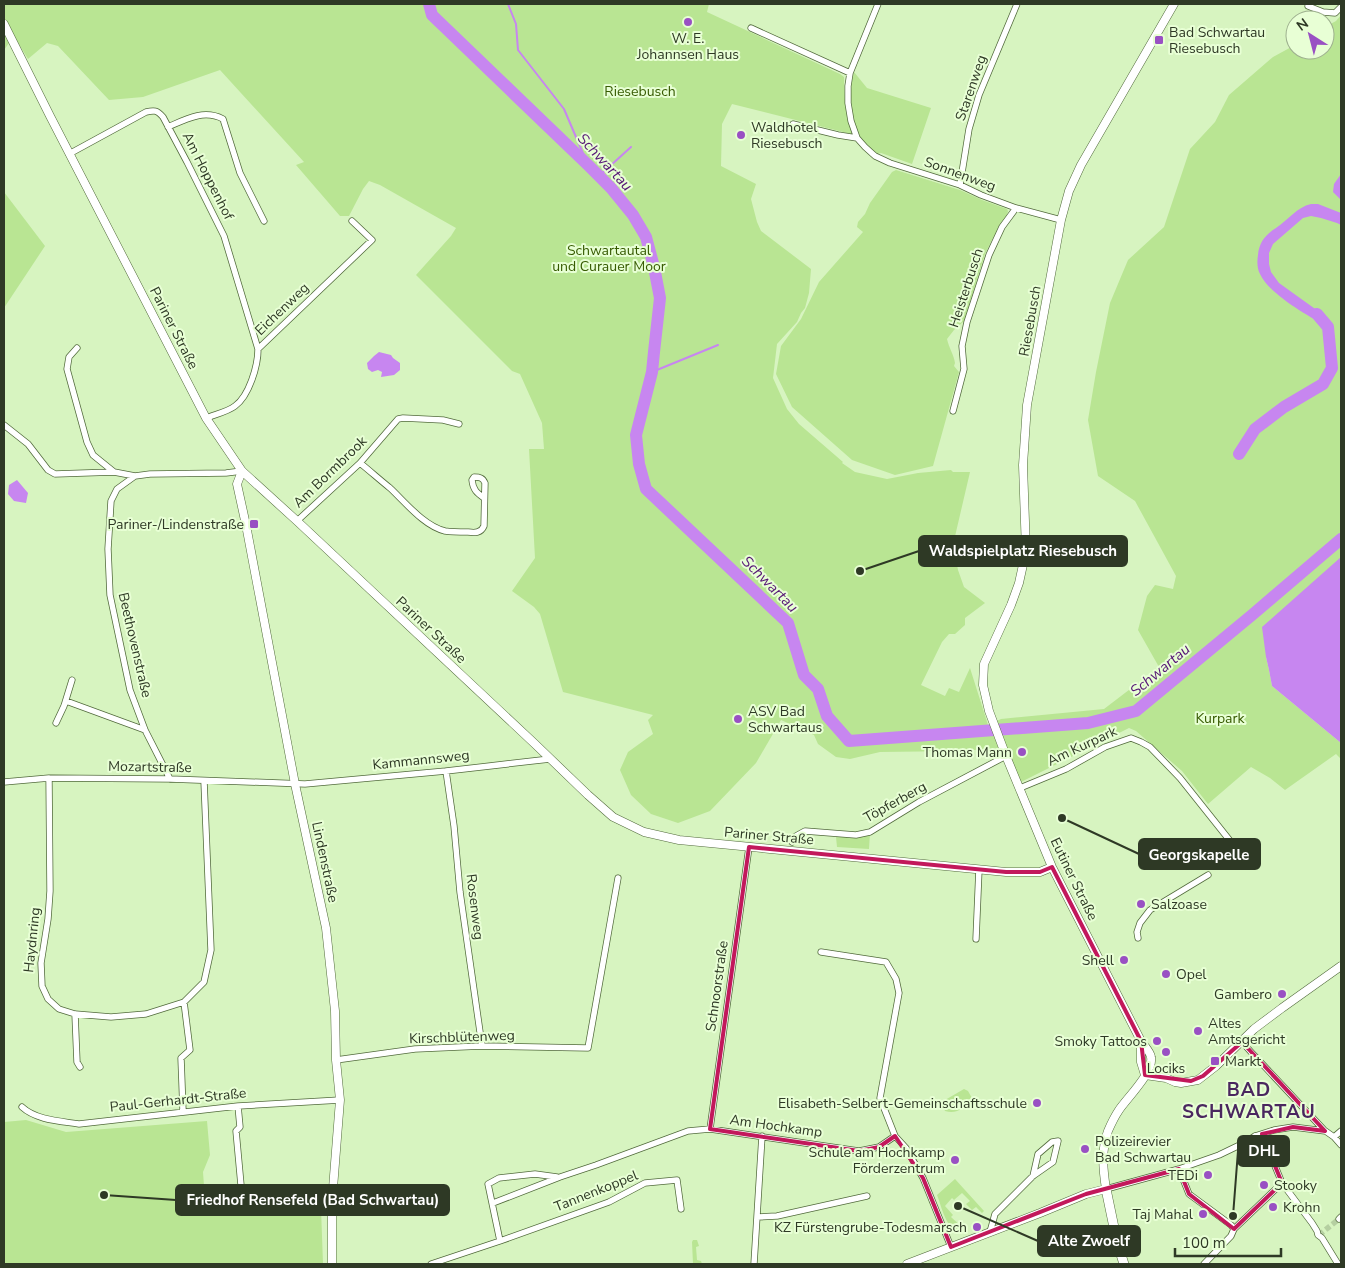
<svg xmlns="http://www.w3.org/2000/svg" width="1345" height="1268" font-family="'Nunito Sans',sans-serif">
  <style>
    .green { fill: #b9e593 }
    .water { fill: #c786f0 }
    .lines { fill: none; stroke-linecap: round; stroke-linejoin: round }
    .stream { stroke: #c786f0; stroke-width: 2 }
    .river { stroke: #c786f0; stroke-width: 12 }
    .street-tunnel { stroke: #b5cfa1; stroke-width: 5.5; stroke-dasharray: 5.5 3; stroke-linecap: butt }
    .street-casing { stroke: #526a3c; stroke-width: 7 }
    .secondary-casing { stroke: #526a3c; stroke-width: 9 }
    .primary-casing { stroke: #526a3c; stroke-width: 10 }
    .street { stroke: #fff; stroke-width: 5.5 }
    .secondary { stroke: #fff; stroke-width: 8 }
    .primary { stroke: #fff; stroke-width: 9 }
    .marked { fill: none; stroke: #c2185b; stroke-width: 4; stroke-linejoin: round }
    .poi-dot { fill: #9950c3; stroke: #e8ffd5; stroke-width: 2 }
    .labels { text-anchor: middle; dominant-baseline: central; stroke-width: 4; stroke-linejoin: round; paint-order: stroke }
    .poi-label { font-size: 14px; fill: #2e3925; stroke: #e8ffd5; text-anchor: start }
    .street-label { font-size: 14px; fill: #2e3925; stroke: #e8ffd5 }
    .park-label { font-size: 14px; fill: #375b02; stroke: #e8ffd5 }
    .water-label { font-size: 15px; font-style: italic; fill: #551575; stroke: #e8ffd5 }
    .district-label { font-size: 19px; font-weight: bold; letter-spacing: 1px; fill: #4a275f; stroke: #e8ffd5 }
    .leader { fill: none; stroke: #2e3925; stroke-width: 2 }
    .callout-dot { fill: #2e3925; stroke: #e8ffd5; stroke-width: 2 }
    .callout { fill: #2e3925; stroke: #2e3925; stroke-width: 2 }
    .callout-label { font-size: 15px; text-anchor: middle; font-weight: bold; fill: #fff }
  </style>
  <rect width="100%" height="100%" fill="#d7f4c0"/>
  <path class="green" d="M4,4H709L707,12L840,74L844,77C844,96 845,115 852,132L851,134L732,104L722,124L721,166L756,184L751,199L757,222L761,231L811,269L809,293L805,308L801,313L797,322L777,344L773,378L787,409L799,424L843,462L842,463L855,472L887,479L918,473L951,470L953,472H970L953,545L958,570L964,587L985,603L965,618V625L955,634H949L942,642L921,685L945,696L949,688L959,692L970,668L988,725L1001,719L1104,709L1159,667L1138,630L1147,596L1155,585L1173,589L1176,576L1135,501L1098,476L1088,420L1096,372L1110,303L1128,260L1164,227L1190,149L1215,122L1229,95L1273,57L1295,45V50H1325V27L1336,21L1341,15V565L1266,657L1269,670L1272,686L1341,743V759L1336,754L1285,790L1270,778L1251,767L1208,804L1182,771L1136,731L1129,728L1017,784L1001,748L961,751L880,752L850,759L836,757L818,744L814,735L781,720L756,763L710,811L678,823L651,814L631,795L620,770L628,752L653,734L648,720L653,715L563,692L540,614L534,607L512,591L535,558L529,449H544L542,423L520,374L512,371L416,275L451,236L456,228L380,185L369,181L363,189L349,216H340L296,165L304,162L220,70L143,97L109,100L58,46L47,43L28,59L14,36L4,50Z
    M854,72L867,88L931,108L912,164L881,153L877,154C871,149 864,144 860,137C850,123 849,89 854,72Z
    M896,170L960,190L982,200L1007,209L1008,211L1007,215L999,226L985,254L964,321L954,330L947,339C949,348 954,355 955,363L954,366L959,372L933,466L895,475L852,460L792,407L776,374L781,346L801,319L819,282L863,232L857,227L858,222L865,214L870,203L892,172Z
    M4,192L45,246L4,308Z
    M870,833L869,849L837,847L836,837L854,836Z
    M964,1089L968,1091L973,1100C964,1107 957,1115 945,1111L944,1109L945,1100Z
    M26,1120L66,1132L207,1121L210,1155L203,1172L206,1213L321,1208L323,1264H4V1122Z
    M955,1179L984,1211L982,1213L976,1207L972,1210L966,1204L970,1201L962,1193L954,1200L952,1198L945,1206L953,1215L951,1217L964,1229C947,1236 942,1207 937,1195Z
    M693,1240H697L699,1246L696,1247L697,1260L701,1261L702,1264H693L692,1242Z"/>
  <path class="water" d="M1341,174V200L1333,192L1334,184Z
    M1311,204H1318L1341,213V225L1337,223L1321,218L1311,216L1303,218L1273,244L1269,253V264L1271,272L1279,283L1325,316L1328,327C1308,316 1269,294 1260,274C1257,268 1257,261 1258,255C1259,242 1266,234 1276,228C1288,220 1297,207 1311,204Z
    M379,352L391,355L393,358L400,363V370L394,375L381,377L382,372L378,370L372,372L368,369L367,363L374,356Z
    M17,480L28,493L26,503L14,501L8,494L9,485Z
    M1341,557V743L1272,686L1269,670L1266,657L1262,627Z"/>
  <g class="lines">
    <path class="stream" d="M508,4L516,24L518,50L564,109L588,165
      M599,176L631,147
      M652,372L718,345"/>
    <path class="river" d="M429,4L432,15L588,165L611,188L633,215L646,237L654,267L660,298L654,352L652,372L636,435L639,464L646,489L788,623L804,675L818,689L827,716L849,741L1088,723L1136,711L1252,615L1341,539
      M1239,454L1255,429L1284,407L1323,384L1332,368L1328,327L1317,314"/>
    <path class="street-tunnel" d="M1319,1235L1339,1219"/>
    <g class="street-casing">
      <path id="street" d="M878,4L850,73L848,86V103L851,121L857,138L865,147L875,156L890,163L960,185L981,195L1016,208L1061,220
        M1308,6L1323,12L1335,13L1341,7
        M751,28L850,73
        M793,124L838,135L857,138
        M168,127C186,119 204,109 223,119L240,173L264,221
        M69,154L146,112C154,110 157,110 163,117L187,162L224,236L258,349
        M960,185L969,129L979,95L1017,4
        M77,348L69,357L67,369L87,442L93,455L114,472
        M953,411L964,369L962,346L967,322L989,255L1002,227L1016,208
        M206,418C216,414 227,412 235,406C249,396 258,366 258,349L372,240L352,221
        M4,425L28,444L48,470L55,474L114,472L135,476
        M360,463C370,471 380,480 390,488C405,502 424,526 445,531C452,532 460,532 468,532C475,533 481,533 484,526L485,483C483,478 480,477 474,477L472,480C473,490 477,493 484,498
        M297,521L360,463L398,419L403,418L443,420L459,424
        M66,701L145,730
        M56,723L64,706L72,680
        M446,771L454,826L460,892L482,1046
        M49,778L50,891L48,919L41,963L42,986L48,999L59,1009L75,1014L111,1017L146,1014L184,1002L204,982L211,950L204,781
        M170,779L145,730L130,690L110,595L108,549L111,501L117,489L135,476L150,474L226,473L242,471
        M4,782L49,778L170,779L305,784L446,771L550,759
        M1020,788L1066,769L1105,747L1131,738L1141,742L1150,747L1180,778L1231,842L1234,846L1237,857L1246,862L1253,859
        M792,842L796,836L805,831L856,835L870,832L919,802L1006,756
        M1138,938L1137,932L1140,923L1150,910L1208,875
        M976,939L979,869
        M821,952L886,962L896,979L899,993L880,1098L895,1136L906,1148L923,1178L951,1247
        M75,1014L77,1062L80,1067
        M1242,1042L1251,1052L1324,1130L1334,1137L1341,1145
        M336,1060L415,1049L482,1046L588,1048L618,878
        M238,1106L240,1127L236,1131L241,1185
        M22,1107C36,1120 60,1121 79,1124L238,1106L340,1100
        M183,1111L181,1058L190,1050L184,1002
        M710,1129L749,847
        M1255,1136L1266,1144L1282,1183L1312,1223L1317,1231L1318,1235L1322,1238L1338,1264
        M1334,1137L1341,1131
        M1179,1169L1189,1194L1231,1225L1234,1229L1231,1236L1204,1264
        M1106,1189L1179,1169L1219,1155L1246,1142L1255,1136L1274,1130L1293,1127L1325,1131
        M493,1203L560,1177L596,1165L688,1131L710,1129L859,1151L879,1147L895,1136
        M757,1217L777,1216L867,1196
        M1339,1219L1341,1217
        M1234,1229L1282,1183
        M990,1232L995,1214L1033,1176L1053,1162L1058,1141L1052,1142L1038,1154L1033,1176
        M500,1241L609,1202L645,1183L677,1180L681,1209
        M431,1264L500,1241L488,1184L499,1178L535,1174L557,1177
        M754,1264L762,1136"/>
    </g>
    <g class="secondary-casing">
      <path id="secondary" d="M4,24L50,116L206,418L242,471L297,521L535,744L588,795L613,817L644,832L679,840L1006,872H1040L1052,867
        M242,471L237,484L246,525L295,784L326,928L335,1011L336,1060L340,1100L332,1201V1264
        M1141,1041V1062L1145,1075
        M1145,1075L1166,1078L1175,1082L1181,1083L1198,1080L1216,1066L1254,1029L1282,1008L1341,966
        M907,1264L1040,1213L1086,1194L1106,1189C1103,1169 1101,1150 1108,1131C1111,1124 1115,1116 1119,1110C1127,1098 1154,1072 1151,1057C1150,1051 1144,1046 1141,1041L1052,867L1006,756L989,711L983,685L984,664L1011,605L1019,583L1026,551L1023,465L1027,405L1061,220L1069,191L1081,165L1174,4"/>
    </g>
    <g class="primary-casing">
      <path id="primary" d="M1106,1189L1117,1242L1124,1264"/>
    </g>
    <use href="#street" class="street"/>
    <use href="#secondary" class="secondary"/>
    <use href="#primary" class="primary"/>
  </g>
  <path class="marked" d="M749,847L1006,872H1040L1052,867L1141,1041L1145,1075L1191,1081L1203,1076L1242,1042L1325,1131L1293,1127L1262,1134L1282,1183L1234,1229L1189,1194L1179,1169L1086,1194L951,1247L923,1178L895,1136L879,1147L859,1151L710,1129Z"/>
  <g class="poi-dot">
    <circle cx="688" cy="22" r="5"/>
    <rect x="1154" y="35" width="10" height="10" rx="2.5"/>
    <circle cx="741" cy="135" r="5"/>
    <rect x="249" y="519" width="10" height="10" rx="2.5"/>
    <circle cx="738" cy="719" r="5"/>
    <circle cx="1022" cy="752" r="5"/>
    <circle cx="1141" cy="904" r="5"/>
    <circle cx="1124" cy="960" r="5"/>
    <circle cx="1166" cy="974" r="5"/>
    <circle cx="1282" cy="994" r="5"/>
    <circle cx="1198" cy="1031" r="5"/>
    <circle cx="1157" cy="1041" r="5"/>
    <circle cx="1166" cy="1052" r="5"/>
    <rect x="1210" y="1056" width="10" height="10" rx="2.5"/>
    <circle cx="1037" cy="1103" r="5"/>
    <circle cx="1085" cy="1149" r="5"/>
    <circle cx="955" cy="1160" r="5"/>
    <circle cx="1208" cy="1175" r="5"/>
    <circle cx="1264" cy="1185" r="5"/>
    <circle cx="1273" cy="1207" r="5"/>
    <circle cx="1203" cy="1214" r="5"/>
    <circle cx="977" cy="1227" r="5"/>
  </g>
  <g class="labels">
    <g class="poi-label">
      <text x="1169" y="32">Bad Schwartau<tspan x="1169" dy="16">Riesebusch</tspan></text>
      <text x="688" y="38" text-anchor="middle">W. E.<tspan x="688" dy="16">Johannsen Haus</tspan></text>
      <text x="751" y="127">Waldhotel<tspan x="751" dy="16">Riesebusch</tspan></text>
      <text x="244" y="524" text-anchor="end">Pariner-/Lindenstraße</text>
      <text x="748" y="711">ASV Bad<tspan x="748" dy="16">Schwartaus</tspan></text>
      <text x="1012" y="752" text-anchor="end">Thomas Mann</text>
      <text x="1151" y="904">Salzoase</text>
      <text x="1114" y="960" text-anchor="end">Shell</text>
      <text x="1176" y="974">Opel</text>
      <text x="1272" y="994" text-anchor="end">Gambero</text>
      <text x="1208" y="1023">Altes<tspan x="1208" dy="16">Amtsgericht</tspan></text>
      <text x="1147" y="1041" text-anchor="end">Smoky Tattoos</text>
      <text x="1225" y="1061">Markt</text>
      <text x="1166" y="1068" text-anchor="middle">Lociks</text>
      <text x="1027" y="1103" text-anchor="end">Elisabeth-Selbert-Gemeinschaftsschule</text>
      <text x="1095" y="1141">Polizeirevier<tspan x="1095" dy="16">Bad Schwartau</tspan></text>
      <text x="945" y="1152" text-anchor="end">Schule am Hochkamp<tspan x="945" dy="16">Förderzentrum</tspan></text>
      <text x="1198" y="1175" text-anchor="end">TEDi</text>
      <text x="1274" y="1185">Stooky</text>
      <text x="1283" y="1207">Krohn</text>
      <text x="1193" y="1214" text-anchor="end">Taj Mahal</text>
      <text x="967" y="1227" text-anchor="end">KZ Fürstengrube-Todesmarsch</text>
    </g>
    <g class="street-label">
      <text transform="translate(971 88) rotate(-71)">Starenweg</text>
      <text transform="translate(960 174) rotate(20)">Sonnenweg</text>
      <text transform="translate(208 176) rotate(63)">Am Hoppenhof</text>
      <text transform="translate(966 288) rotate(-72)">Heisterbusch</text>
      <text transform="translate(282 309) rotate(-44)">Eichenweg</text>
      <text transform="translate(1030 321) rotate(-80)">Riesebusch</text>
      <text transform="translate(174 328) rotate(63)">Pariner Straße</text>
      <text transform="translate(330 472) rotate(-44)">Am Bormbrook</text>
      <text transform="translate(431 630) rotate(43)">Pariner Straße</text>
      <text transform="translate(135 645) rotate(77)">Beethovenstraße</text>
      <text transform="translate(1082 746) rotate(-25)">Am Kurpark</text>
      <text transform="translate(421 760) rotate(-6)">Kammannsweg</text>
      <text transform="translate(150 767) rotate(1)">Mozartstraße</text>
      <text transform="translate(895 802) rotate(-29)">Töpferberg</text>
      <text transform="translate(769 836) rotate(5)">Pariner Straße</text>
      <text transform="translate(325 862) rotate(78)">Lindenstraße</text>
      <text transform="translate(1074 879) rotate(64)">Eutiner Straße</text>
      <text transform="translate(475 907) rotate(83)">Rosenweg</text>
      <text transform="translate(32 940) rotate(-84)">Haydnring</text>
      <text transform="translate(717 986) rotate(-82)">Schnoorstraße</text>
      <text transform="translate(462 1037) rotate(-2)">Kirschblütenweg</text>
      <text transform="translate(178 1100) rotate(-6)">Paul-Gerhardt-Straße</text>
      <text transform="translate(776 1126) rotate(8)">Am Hochkamp</text>
      <text transform="translate(596 1191) rotate(-22)">Tannenkoppel</text>
    </g>
    <g class="park-label">
      <text x="640" y="91">Riesebusch</text>
      <text x="609" y="250">Schwartautal<tspan x="609" dy="16">und Curauer Moor</tspan></text>
      <text x="1220" y="718">Kurpark</text>
    </g>
    <g class="water-label">
      <text transform="translate(605 162) rotate(47)">Schwartau</text>
      <text transform="translate(770 584) rotate(45)">Schwartau</text>
      <text transform="translate(1160 670) rotate(-40)">Schwartau</text>
    </g>
    <g class="district-label">
      <text x="1249" y="1090">BAD<tspan x="1249" dy="22">SCHWARTAU</tspan></text>
    </g>
  </g>
  <path class="leader" d="M860 571L919 551M1062 818L1139 854M1233 1216L1238 1151M104 1195L176 1200M958 1206L1038 1241"/>
  <g class="callout-dot">
    <circle cx="860" cy="571" r="5"/>
    <circle cx="1062" cy="818" r="5"/>
    <circle cx="1233" cy="1216" r="5"/>
    <circle cx="104" cy="1195" r="5"/>
    <circle cx="958" cy="1206" r="5"/>
  </g>
  <g class="callout">
    <rect x="919" y="536" width="208" height="30" rx="5"/>
    <rect x="1139" y="839" width="121" height="30" rx="5"/>
    <rect x="1238" y="1136" width="51" height="30" rx="5"/>
    <rect x="176" y="1185" width="273" height="30" rx="5"/>
    <rect x="1038" y="1226" width="102" height="30" rx="5"/>
  </g>
  <g class="callout-label">
    <text x="1023" y="556">Waldspielplatz Riesebusch</text>
    <text x="1199" y="860">Georgskapelle</text>
    <text x="1264" y="1156">DHL</text>
    <text x="313" y="1205">Friedhof Rensefeld (Bad Schwartau)</text>
    <text x="1089" y="1246">Alte Zwoelf</text>
  </g>
  <rect width="1345" height="1268" fill="none" stroke="#2e3925" stroke-width="10"/>
  <g transform="translate(1310 35) rotate(324)"><circle r="24" fill="#e8ffd5" stroke="#9eb08f"/>
  <path d="M0-4L9 19L0 12L-9 19Z" fill="#9950c3"/>
  <text y="-8" font-size="14" font-weight="bold" text-anchor="middle" fill="#2e3925">N</text>
  </g>
  <path d="M1175 1248v8h106v-8" fill="none" stroke="#2e3925" stroke-width="2.5"/>
  <text x="1182" y="1248" font-size="15" fill="#2e3925" stroke="#e8ffd5" stroke-width="4" paint-order="stroke">100 m</text>
</svg>
